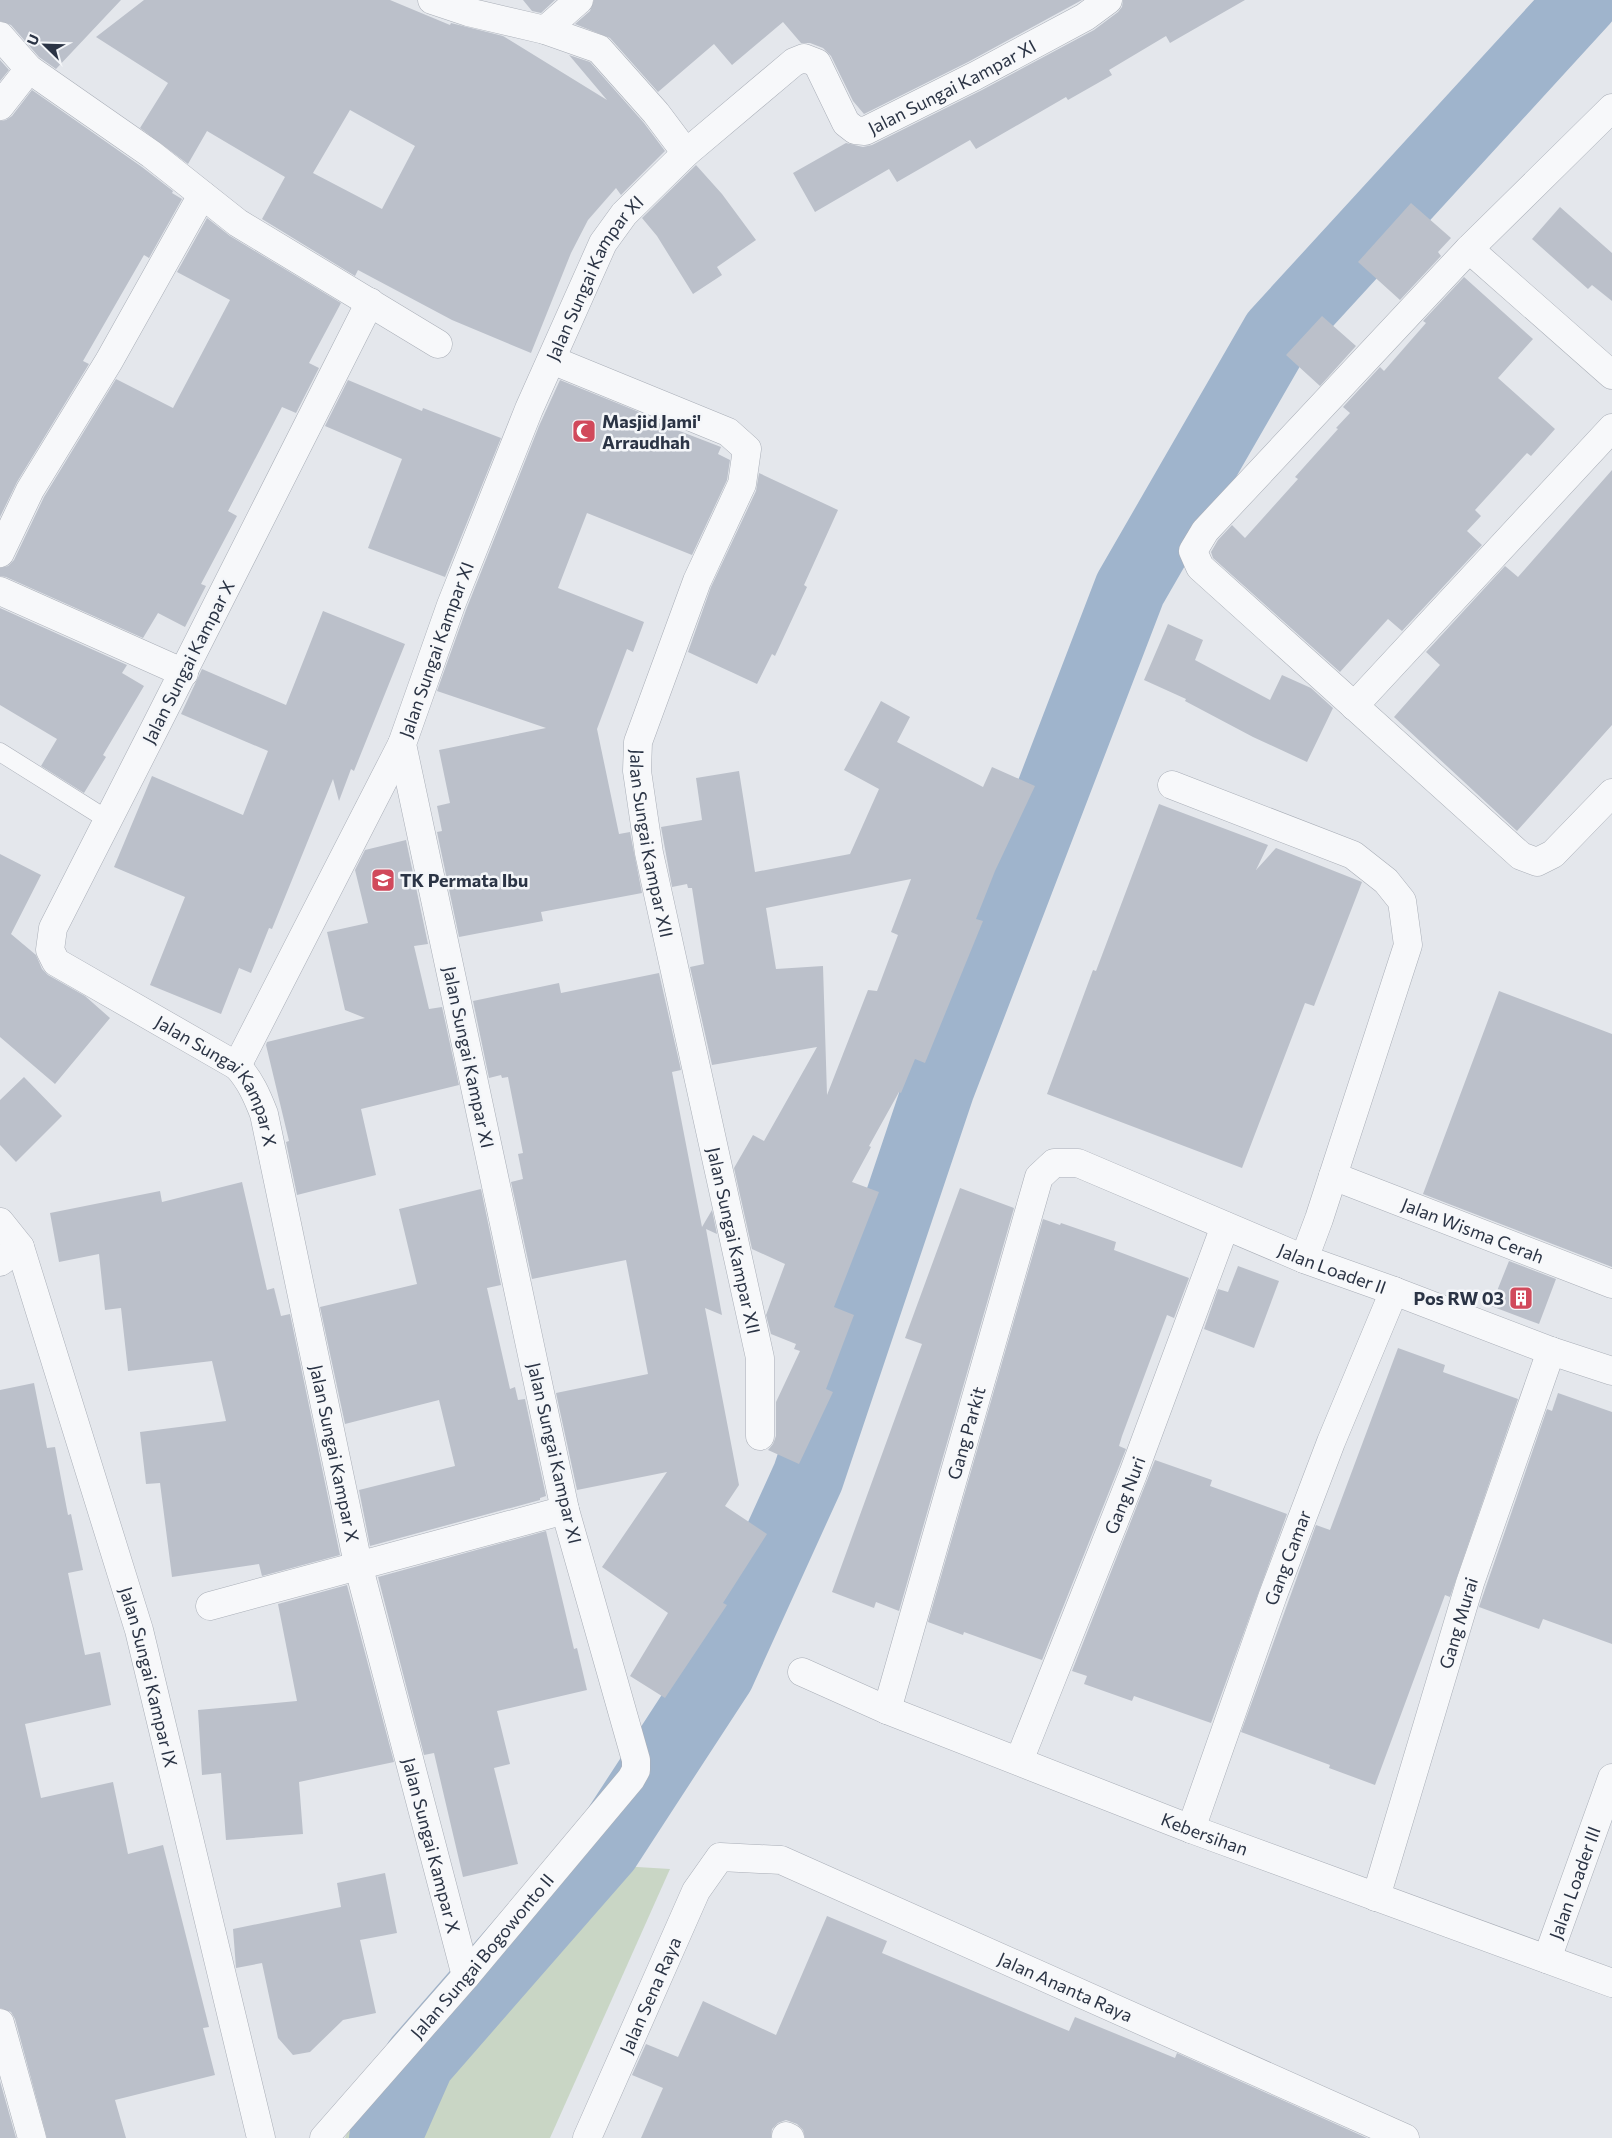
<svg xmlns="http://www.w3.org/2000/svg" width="1612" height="2138" font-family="Commissioner,sans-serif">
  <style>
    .green { fill: #c9d6c5 }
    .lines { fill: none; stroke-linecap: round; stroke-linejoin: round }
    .river { stroke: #9fb4cc; stroke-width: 72 }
    .building { fill: #bbc0ca; fill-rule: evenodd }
    .service-casing { stroke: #a9aeb7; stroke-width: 19 }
    .minor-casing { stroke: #a9aeb7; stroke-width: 29 }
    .service { stroke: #f7f8fa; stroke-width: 18 }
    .minor { stroke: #f7f8fa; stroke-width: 28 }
    .labels { text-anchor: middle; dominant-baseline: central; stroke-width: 5; stroke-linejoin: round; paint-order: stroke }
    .street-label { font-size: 18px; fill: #2b3445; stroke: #f4f6f9 }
    .poi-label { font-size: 18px; font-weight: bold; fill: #2b3445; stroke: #f4f6f9; text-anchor: start }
  </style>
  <rect width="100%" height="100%" fill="#e4e7ec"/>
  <path class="green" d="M588,1864L670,1869L550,2138H345L351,2124Z"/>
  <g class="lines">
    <path class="river" d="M385,2138L419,2061L605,1848L719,1673L808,1477L939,1087L1130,589L1277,334L1583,0"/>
  </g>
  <path class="building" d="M0,0H121L56,69L39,57L11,25L0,21Z
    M144,0H390L450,25L451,23L503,36L607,100L569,55L590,62L644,123L665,151L621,195L616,188L588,220L571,253L531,353L452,320L358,270L355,276L262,219L285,177L207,131L188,164L140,128L168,83L96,37ZM350,110L415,146L382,209L313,173Z
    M523,0H555L541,13L532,11Z
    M594,0H1082L968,62L864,114L853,101L831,56L823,48L810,43H801L783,22L732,65L714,44L658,92L610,38L575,24L590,11Z
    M1123,0H1245L1170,43L1166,36L1109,70L1112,75L1068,100L1066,97L976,149L970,140L897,182L889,169L815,212L793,173L846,143L863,147L872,145L982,90L1094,30L1118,12L1122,7Z
    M0,60L9,70L0,81Z
    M32,90L142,167L173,191L172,193L182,199L149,258L144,255L83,361L89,364L17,482L0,517V121L6,120L12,116Z
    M696,165L722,194L756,240L717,267L722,275L693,294L657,236L642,218Z
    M1411,203L1451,238L1438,252L1441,256L1400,300L1358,262Z
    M1560,207L1612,253V301L1592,285L1588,289L1532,239Z
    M207,218L230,236L341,303L309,363L319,368L296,413L282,407L228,511L237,516L201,584L206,586L185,627L158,613L143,638L6,577L0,576V568L8,566L14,560L44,497L116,379L173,408L230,300L177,272Z
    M1464,277L1533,339L1498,378L1555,429L1531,456L1527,453L1475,510L1481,516L1467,531L1482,545L1402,631L1388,619L1340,672L1213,558L1211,552L1218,540L1232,525L1245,538L1298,479L1295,477L1338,429L1336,428L1350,413L1343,407L1380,367L1384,371L1426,323L1423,321Z
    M1322,316L1356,346L1320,386L1286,355Z
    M348,380L422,411L423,408L501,438L445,577L368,548L402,459L325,426Z
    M560,380L639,412L638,415L721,447L718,454L730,460L727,480L692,555L587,513L558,588L644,622L633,652L627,649L597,729L619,834L630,832L642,893L541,912L543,921L459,937L437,832L442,831L437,806L450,803L439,750L546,728L437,691L466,610L539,426Z
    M1612,470V725L1517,831L1394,717L1440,665L1426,652L1505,566L1518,577Z
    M759,473L838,510L804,585L807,587L775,656L772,654L757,684L688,652L711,587L756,491Z
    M0,608L127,665L122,673L144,686L103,755L106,757L84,793L41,766L57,739L0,705Z
    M323,611L405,644L354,771L351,769L339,801L333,779L272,929L269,928L251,973L239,968L221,1014L150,985L185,897L114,867L152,776L243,815L268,751L181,714L202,669L286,705Z
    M1168,624L1203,640L1195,660L1270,700L1282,675L1311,688L1333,708L1307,762L1253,737L1185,701L1186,699L1144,680Z
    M881,701L910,717L897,742L983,787L992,767L1035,786L995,871L976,919L983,921L925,1063L915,1059L901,1093L899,1092L869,1146L871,1147L852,1182L879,1192L834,1307L854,1315L826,1389L833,1392L799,1464L768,1450L773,1444L776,1436V1402L800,1351L794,1349L796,1344L771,1334L766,1315L785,1264L752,1249L734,1168L753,1135L764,1141L817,1047L712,1065L690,967L704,964L692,888H688L687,884L672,887L661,827L702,820L696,778L739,771L755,872L850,854L879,789L844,770ZM911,879L891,932L898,935L877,991L868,990L827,1095L823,966L776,969L766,908Z
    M1159,804L1268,845L1256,870L1276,848L1362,882L1314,1006L1305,1003L1242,1168L1047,1094L1093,970L1096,971Z
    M406,840L428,944L414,946L429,1009L442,1007L459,1085L361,1109L376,1175L297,1195L286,1142L289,1141L266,1045L267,1042L365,1018L345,1010L327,932L368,923L355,870L365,850Z
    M0,854L41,875L11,934L36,955L42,969L48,975L85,996L110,1018L55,1084L0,1037Z
    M659,973L681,1070L672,1072L702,1227L712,1210L717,1234L706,1229L722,1315L705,1308L739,1485L725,1506L767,1534L723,1603L727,1605L665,1698L630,1676L668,1613L602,1567L667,1472L577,1490L556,1393L648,1374L626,1260L532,1279L511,1182L523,1179L518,1154L523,1153L508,1077L502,1078L501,1075L489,1078L473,1001L559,983L561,993Z
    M1499,991L1612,1034V1267L1423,1194Z
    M24,1077L62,1116L16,1162L0,1145V1100Z
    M242,1182L267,1290L274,1288L281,1316L290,1314L340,1555L262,1576L259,1564L172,1577L160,1483L146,1484L140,1432L226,1421L212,1361L128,1371L121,1308L105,1310L99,1254L59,1262L50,1213L160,1191L162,1202Z
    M960,1188L1014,1208L899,1611L876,1602L874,1608L832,1592L922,1344L905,1338Z
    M481,1189L501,1285L487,1288L510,1389L515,1387L518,1400L525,1399L546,1496L540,1498V1500L370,1546L359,1490L455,1466L439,1400L345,1424L320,1307L417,1284L399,1209Z
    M1043,1219L1060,1225L1061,1223L1116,1242L1114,1250L1189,1278L1174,1318L1167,1315L1122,1436L1119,1446L1126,1449L1042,1660L964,1632L963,1635L928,1622Z
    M1509,1261L1556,1279L1539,1324L1491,1306Z
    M1238,1266L1279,1281L1254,1348L1204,1329L1218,1289L1228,1292Z
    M1398,1348L1445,1365L1443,1372L1518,1399L1450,1597L1445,1595L1375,1785L1329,1768L1330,1765L1241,1732L1316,1525L1330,1530Z
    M34,1383L47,1448L55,1447L68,1515L71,1514L83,1570L68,1573L85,1655L100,1652L111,1705L25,1724L41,1798L113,1782L128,1854L163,1845L209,2027L203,2028L215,2075L115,2100L126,2138H47L15,2019L11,2012L0,2008V1390Z
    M1558,1393L1612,1412V1644L1543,1619L1539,1629L1479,1607L1547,1409L1552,1411Z
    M1155,1460L1212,1480L1210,1486L1287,1514L1211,1723L1134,1696L1132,1701L1084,1684L1087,1676L1072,1671Z
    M546,1531L574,1649L577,1648L587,1690L497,1711L510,1764L494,1768L518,1864L463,1877L434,1753L424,1755L378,1577Z
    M347,1585L394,1762L299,1782L303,1834L226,1840L221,1773L202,1775L198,1710L297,1701L278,1604Z
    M385,1873L397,1933L360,1940L376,2013L343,2020L310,2052L293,2055L278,2038L262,1963L236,1968L233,1929L341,1907L337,1883Z
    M827,1916L887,1941L882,1953L1069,2031L1075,2017L1175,2058L1177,2053L1367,2138H805L803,2130L797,2124L786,2120L778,2123L772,2129L771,2138H641L663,2088L632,2075L646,2044L678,2057L703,2001L776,2035Z
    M0,2081L16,2138H0Z"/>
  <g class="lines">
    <g class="service-casing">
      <path id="service" d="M0,752L108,820"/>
    </g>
    <g class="minor-casing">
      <g id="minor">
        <path d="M432,0L468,12L545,30L599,49L656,113L686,153"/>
        <path d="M545,30L579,0"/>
        <path d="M0,36L29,69L151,154L238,223L438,344"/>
        <path d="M0,106L29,69"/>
        <path d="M1612,108L1469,249L1205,531L1193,551L1200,567L1521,856L1537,862L1553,854L1612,793"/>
        <path d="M1469,249L1612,375"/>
        <path id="s1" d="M370,302C264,510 160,720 53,928L50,950L56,962L237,1066C250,1080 257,1096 264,1114L358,1564L466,1976"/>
        <path id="s2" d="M552,360L728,432L747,449L742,484L697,581L638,742L637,771L649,853L760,1358V1436"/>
        <path d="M0,553L30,490L109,361L202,195"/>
        <path d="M0,591L184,673"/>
        <path d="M1354,706L1612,428"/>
        <path d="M1172,785L1353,855L1386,881L1402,901L1408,945L1319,1219L1304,1259"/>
        <path d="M237,1066L402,744"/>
        <path id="s3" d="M1333,1176L1612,1284"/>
        <path id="s4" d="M0,1222L20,1247L139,1630L261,2138"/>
        <path d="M0,1262L20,1247"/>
        <path d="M210,1606L565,1510"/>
        <path id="s5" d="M802,1672L887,1710L1191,1829L1612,1983"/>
        <path id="s6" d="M887,1710L1039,1177L1054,1163H1078L1304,1259L1394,1291L1551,1351L1612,1371"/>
        <path id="s7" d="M1019,1761L1133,1474L1225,1226"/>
        <path id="s8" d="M1191,1829L1273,1595L1331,1442L1394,1291"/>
        <path id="s9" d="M1376,1897L1470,1583L1551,1351"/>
        <path id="s10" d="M1547,1959L1612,1778"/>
        <path d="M0,2023L32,2138"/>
        <path d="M786,2136L790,2138"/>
        <path id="s11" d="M324,2138L466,1976L631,1779L636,1770V1760L565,1510L402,744L451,605L529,409L603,243L624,214L686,153L794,62L804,58L817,63L846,123L855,130L865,131L975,76L1085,17L1108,0"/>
        <path id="s12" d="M587,2138L696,1891L720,1857L781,1860L1405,2138"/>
      </g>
    </g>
    <use href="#service" class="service"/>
    <use href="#minor" class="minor"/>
  </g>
  <defs>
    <g id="mosque-square" transform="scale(1.25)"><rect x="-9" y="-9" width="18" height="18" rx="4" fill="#d1495b" stroke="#f4f6f9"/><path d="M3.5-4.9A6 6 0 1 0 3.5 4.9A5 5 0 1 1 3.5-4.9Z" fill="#fff"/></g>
    <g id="school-square" transform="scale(1.25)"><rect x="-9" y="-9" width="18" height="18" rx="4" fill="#d1495b" stroke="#f4f6f9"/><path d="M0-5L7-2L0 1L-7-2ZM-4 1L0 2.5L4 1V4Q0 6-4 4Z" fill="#fff"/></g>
    <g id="building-square" transform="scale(1.25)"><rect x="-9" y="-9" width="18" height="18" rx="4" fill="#d1495b" stroke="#f4f6f9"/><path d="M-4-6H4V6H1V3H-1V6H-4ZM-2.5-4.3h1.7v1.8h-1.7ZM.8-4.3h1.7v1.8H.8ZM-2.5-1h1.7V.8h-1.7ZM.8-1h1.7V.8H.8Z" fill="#fff"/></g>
  </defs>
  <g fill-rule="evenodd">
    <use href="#mosque-square" x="584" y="431"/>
    <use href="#school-square" x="383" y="880"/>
    <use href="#building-square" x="1521" y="1298"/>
  </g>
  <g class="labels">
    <g class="street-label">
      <text stroke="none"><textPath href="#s11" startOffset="2550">Jalan Sungai Kampar XI</textPath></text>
      <text stroke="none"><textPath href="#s11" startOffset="2041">Jalan Sungai Kampar XI</textPath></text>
      <text stroke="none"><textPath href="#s11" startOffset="1636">Jalan Sungai Kampar XI</textPath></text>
      <text transform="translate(188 662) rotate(-63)">Jalan Sungai Kampar X</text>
      <text stroke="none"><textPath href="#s2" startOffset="632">Jalan Sungai Kampar XII</textPath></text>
      <text transform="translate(469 1057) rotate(78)">Jalan Sungai Kampar XI</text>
      <text stroke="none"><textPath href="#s1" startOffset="944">Jalan Sungai Kampar X</textPath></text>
      <text stroke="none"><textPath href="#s3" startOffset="150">Jalan Wisma Cerah</textPath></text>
      <text stroke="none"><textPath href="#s2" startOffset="1038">Jalan Sungai Kampar XII</textPath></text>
      <text stroke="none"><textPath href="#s6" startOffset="874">Jalan Loader II</textPath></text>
      <text stroke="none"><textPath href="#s6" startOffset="288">Gang Parkit</textPath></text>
      <text stroke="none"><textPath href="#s1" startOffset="1348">Jalan Sungai Kampar X</textPath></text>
      <text transform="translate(555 1453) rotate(77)">Jalan Sungai Kampar XI</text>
      <text stroke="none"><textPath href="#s7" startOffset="286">Gang Nuri</textPath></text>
      <text stroke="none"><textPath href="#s8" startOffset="288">Gang Camar</textPath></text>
      <text stroke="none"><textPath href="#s9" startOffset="286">Gang Murai</textPath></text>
      <text stroke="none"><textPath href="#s4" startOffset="481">Jalan Sungai Kampar IX</textPath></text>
      <text stroke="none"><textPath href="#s5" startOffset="434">Kebersihan</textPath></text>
      <text stroke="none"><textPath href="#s1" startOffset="1752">Jalan Sungai Kampar X</textPath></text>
      <text stroke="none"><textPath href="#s10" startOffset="81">Jalan Loader III</textPath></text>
      <text stroke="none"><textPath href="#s11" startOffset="241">Jalan Sungai Bogowonto II</textPath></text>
      <text stroke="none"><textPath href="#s12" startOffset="684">Jalan Ananta Raya</textPath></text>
      <text stroke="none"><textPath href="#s12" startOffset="156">Jalan Sena Raya</textPath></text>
    </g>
    <g class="poi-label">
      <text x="602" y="421">Masjid Jami'<tspan x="602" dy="21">Arraudhah</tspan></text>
      <text x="400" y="880">TK Permata Ibu</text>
      <text x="1504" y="1298" text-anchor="end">Pos RW 03</text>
    </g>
  </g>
  <g transform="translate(45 45) rotate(293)" stroke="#f4f6f9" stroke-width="4" paint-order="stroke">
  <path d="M0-4L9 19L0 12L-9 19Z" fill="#2b3445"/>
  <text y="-8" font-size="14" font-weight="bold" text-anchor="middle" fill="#2b3445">U</text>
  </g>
</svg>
